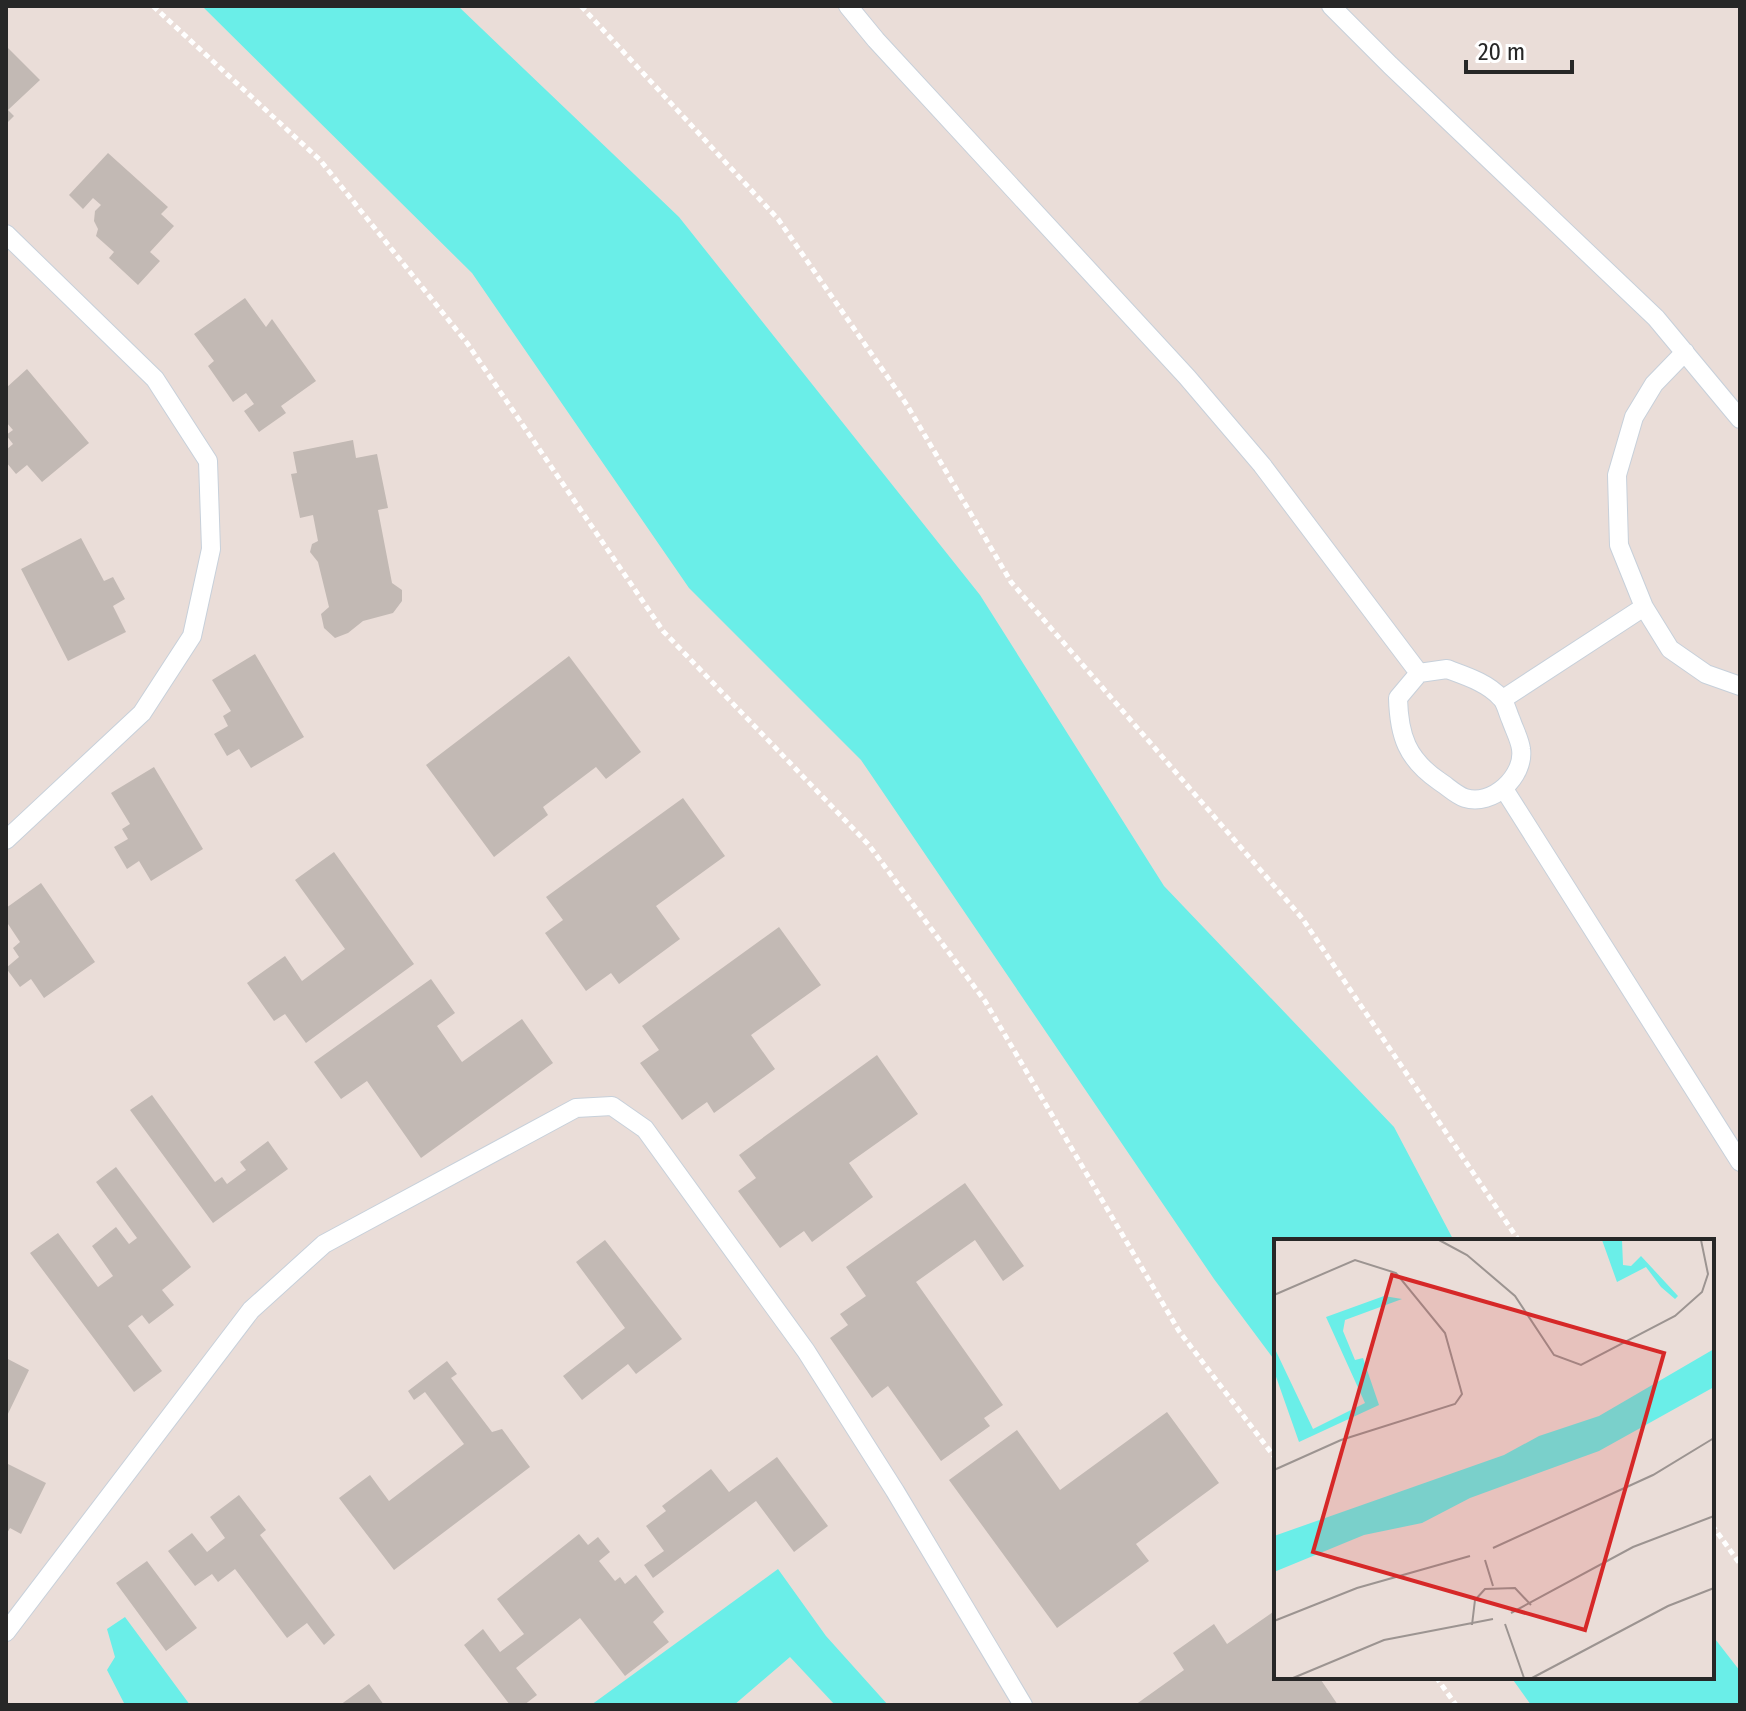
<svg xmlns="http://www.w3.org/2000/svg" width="1746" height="1711" font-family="'Fira Sans Condensed',sans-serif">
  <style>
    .water { fill: #6aeee8 }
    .building { fill: #c2b9b4 }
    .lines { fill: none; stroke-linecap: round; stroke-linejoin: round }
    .service-casing { stroke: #c7d0da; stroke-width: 20 }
    .path { stroke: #fff; stroke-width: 5; stroke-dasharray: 6 4; stroke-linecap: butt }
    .service { stroke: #fff; stroke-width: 18 }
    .inset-road { fill: none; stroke: #9c9491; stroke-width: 2 }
    .view { fill: #d62828; fill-opacity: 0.15; stroke: #d62828; stroke-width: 4 }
    .inset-edge { fill: none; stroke: #272727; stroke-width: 4 }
  </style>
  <rect width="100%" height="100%" fill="#eaddd8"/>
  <path class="water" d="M202,6H458L679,217L980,595L1164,886L1394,1127L1454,1241H1276V1362L1214,1279L861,760L689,588L472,273Z
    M778,1569L826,1636L888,1705H835L790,1657L734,1705H591Z
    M125,1617L190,1705H125L107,1670L115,1657L107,1629Z
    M1712,1635L1740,1671V1705H1531L1511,1677H1712Z"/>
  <path class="building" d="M6,46L40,80L8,110L14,116L6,124Z
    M108,153L168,207L161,214L174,226L150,252L160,261L138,285L109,258L114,252L96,236L98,229L94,221L95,211L101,205L93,198L83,209L69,195Z
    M245,298L266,327L272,319L316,381L281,406L286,413L259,432L244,411L254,404L246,393L233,402L208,366L214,361L194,334Z
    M27,369L89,443L42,482L27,465L16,474L6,462V450L13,444L6,435L13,430L6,422V388Z
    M353,440L356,458L377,454L388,508L378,510L392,583L402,590V601L393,613L363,621L348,633L335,638L324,628L321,614L329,607L318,562L310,552L312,544L318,541L313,515L300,518L291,474L297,473L293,452Z
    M81,538L104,581L113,577L125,599L113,606L126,632L68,661L21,569Z
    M255,654L304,737L251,768L239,749L227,756L214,734L228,726L223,716L231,711L212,680Z
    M569,656L641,752L606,779L596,767L543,807L548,815L494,857L426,765Z
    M154,767L203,849L151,881L139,861L127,869L114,847L128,839L122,829L130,824L111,793Z
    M683,798L725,856L656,906L680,939L619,984L611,973L586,991L545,933L563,920L546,897Z
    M334,852L414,964L306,1043L285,1014L274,1021L247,983L285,956L302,981L345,949L295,880Z
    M41,883L95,962L44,998L31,979L20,987L6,968L19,957L13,948L20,942L6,921V908Z
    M779,927L821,985L751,1035L775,1069L714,1113L707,1102L682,1120L640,1063L659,1050L642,1026Z
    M431,979L455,1013L437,1026L462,1062L522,1019L553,1063L421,1158L367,1081L341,1099L314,1062Z
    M877,1055L918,1114L849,1163L873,1197L812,1242L804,1231L780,1248L738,1191L756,1178L739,1155Z
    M152,1095L215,1182L222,1177L227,1184L246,1170L240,1162L268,1141L288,1169L213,1223L130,1110Z
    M116,1167L191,1267L162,1290L174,1305L149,1324L142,1315L128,1326L162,1371L134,1392L30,1253L58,1233L98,1287L113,1276L92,1246L116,1227L129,1244L137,1238L96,1182Z
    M965,1183L1024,1266L1003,1281L975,1240L916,1282L1003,1405L984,1418L990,1426L941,1461L888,1386L872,1398L830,1338L848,1325L840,1314L866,1296L846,1267Z
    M605,1240L682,1339L636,1374L628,1364L582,1400L563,1376L625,1328L576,1262Z
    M6,1358L29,1370L6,1418Z
    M447,1361L457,1374L451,1378L492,1432L502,1429L530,1467L394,1570L339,1498L370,1475L389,1501L464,1444L425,1392L414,1400L408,1391Z
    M1167,1412L1219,1483L1136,1544L1149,1561L1057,1628L949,1480L1017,1430L1060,1490Z
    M777,1457L828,1526L794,1552L756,1501L653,1578L644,1565L664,1551L646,1526L666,1511L662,1506L711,1469L729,1492Z
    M6,1463L46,1483L21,1534L10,1528L6,1535Z
    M239,1495L266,1530L260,1535L335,1635L324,1645L307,1623L287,1638L235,1569L218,1582L212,1574L195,1586L168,1551L192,1533L207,1552L225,1538L210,1517Z
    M579,1534L588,1545L598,1537L610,1552L599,1561L615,1581L620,1577L625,1584L636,1575L664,1612L653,1622L669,1642L625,1676L580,1618L516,1668L537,1695L524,1705H510L464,1645L483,1629L500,1652L524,1634L497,1599Z
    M147,1561L197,1628L166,1651L116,1583Z
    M1273,1612L1276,1617V1677H1319L1338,1705H1135L1184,1670L1173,1653L1214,1624L1227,1644Z
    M369,1684L384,1705H340Z"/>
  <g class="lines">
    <g class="service-casing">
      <path id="service" d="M848,6L876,40L1187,377L1262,465L1419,673
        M1331,6L1390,65L1656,318L1740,419
        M6,234L155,379L208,461L211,549L192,636L142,713L6,840
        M1685,352L1654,384L1634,417L1617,475L1619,545L1644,607L1670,649L1706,674L1740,686
        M1447,669C1466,676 1488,683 1501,698C1506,703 1508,714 1511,720C1514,729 1520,740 1521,749C1525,776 1492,807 1465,798C1456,795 1447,786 1439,781C1407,759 1399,736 1398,698L1419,673Z
        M1503,699L1644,607
        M1504,789L1740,1162
        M6,1632L251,1310L324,1244L576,1108L612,1106L645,1129L806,1351L895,1491L1023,1705"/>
    </g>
    <path class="path" d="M153,6L320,160L467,343L663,631L868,844L985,1001L1179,1331L1276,1459
      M581,6L778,219L907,405L1011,582L1302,918L1519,1241
      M1712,1525L1740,1564
      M1436,1677L1456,1705"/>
    <use href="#service" class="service"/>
  </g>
  <g transform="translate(1274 1239)">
    <rect width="440" height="440" fill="#eaddd8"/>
    <path d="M328,1H348L349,26L357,27L367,17L404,57L401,60L387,48L372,28L343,43ZM110,57L128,60L71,81L69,92L81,121L89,119L105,166L25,203L0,132V108L39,190L91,164L52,78ZM440,110V148L325,212L196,259L148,284L90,296L0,333V297L230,216L265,197L325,177Z" fill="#6aeee8"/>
    <path class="inset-road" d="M165,1L193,16L241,57L280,116L307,126L401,77L428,53L434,35L427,1M0,56L81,21L122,34L171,94L188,155L181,165L67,201L0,231M219,309L379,236L440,199M211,321L219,347M237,374L359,308L440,277M0,382L83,349L196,317M231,385L250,439M198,386L201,361L211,350L241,349L257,366M19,439L110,401L219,380M258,439L394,367L440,349"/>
    <path class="view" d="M118,36L390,114L311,391L39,313Z"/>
    <rect width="440" height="440" class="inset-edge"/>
  </g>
  <rect width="1746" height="1711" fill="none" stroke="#272727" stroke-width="16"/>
  <path d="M1466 60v12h106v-12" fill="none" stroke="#272727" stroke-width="4"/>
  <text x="1478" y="60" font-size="24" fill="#272727" stroke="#ffffff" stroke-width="6" paint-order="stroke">20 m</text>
</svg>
